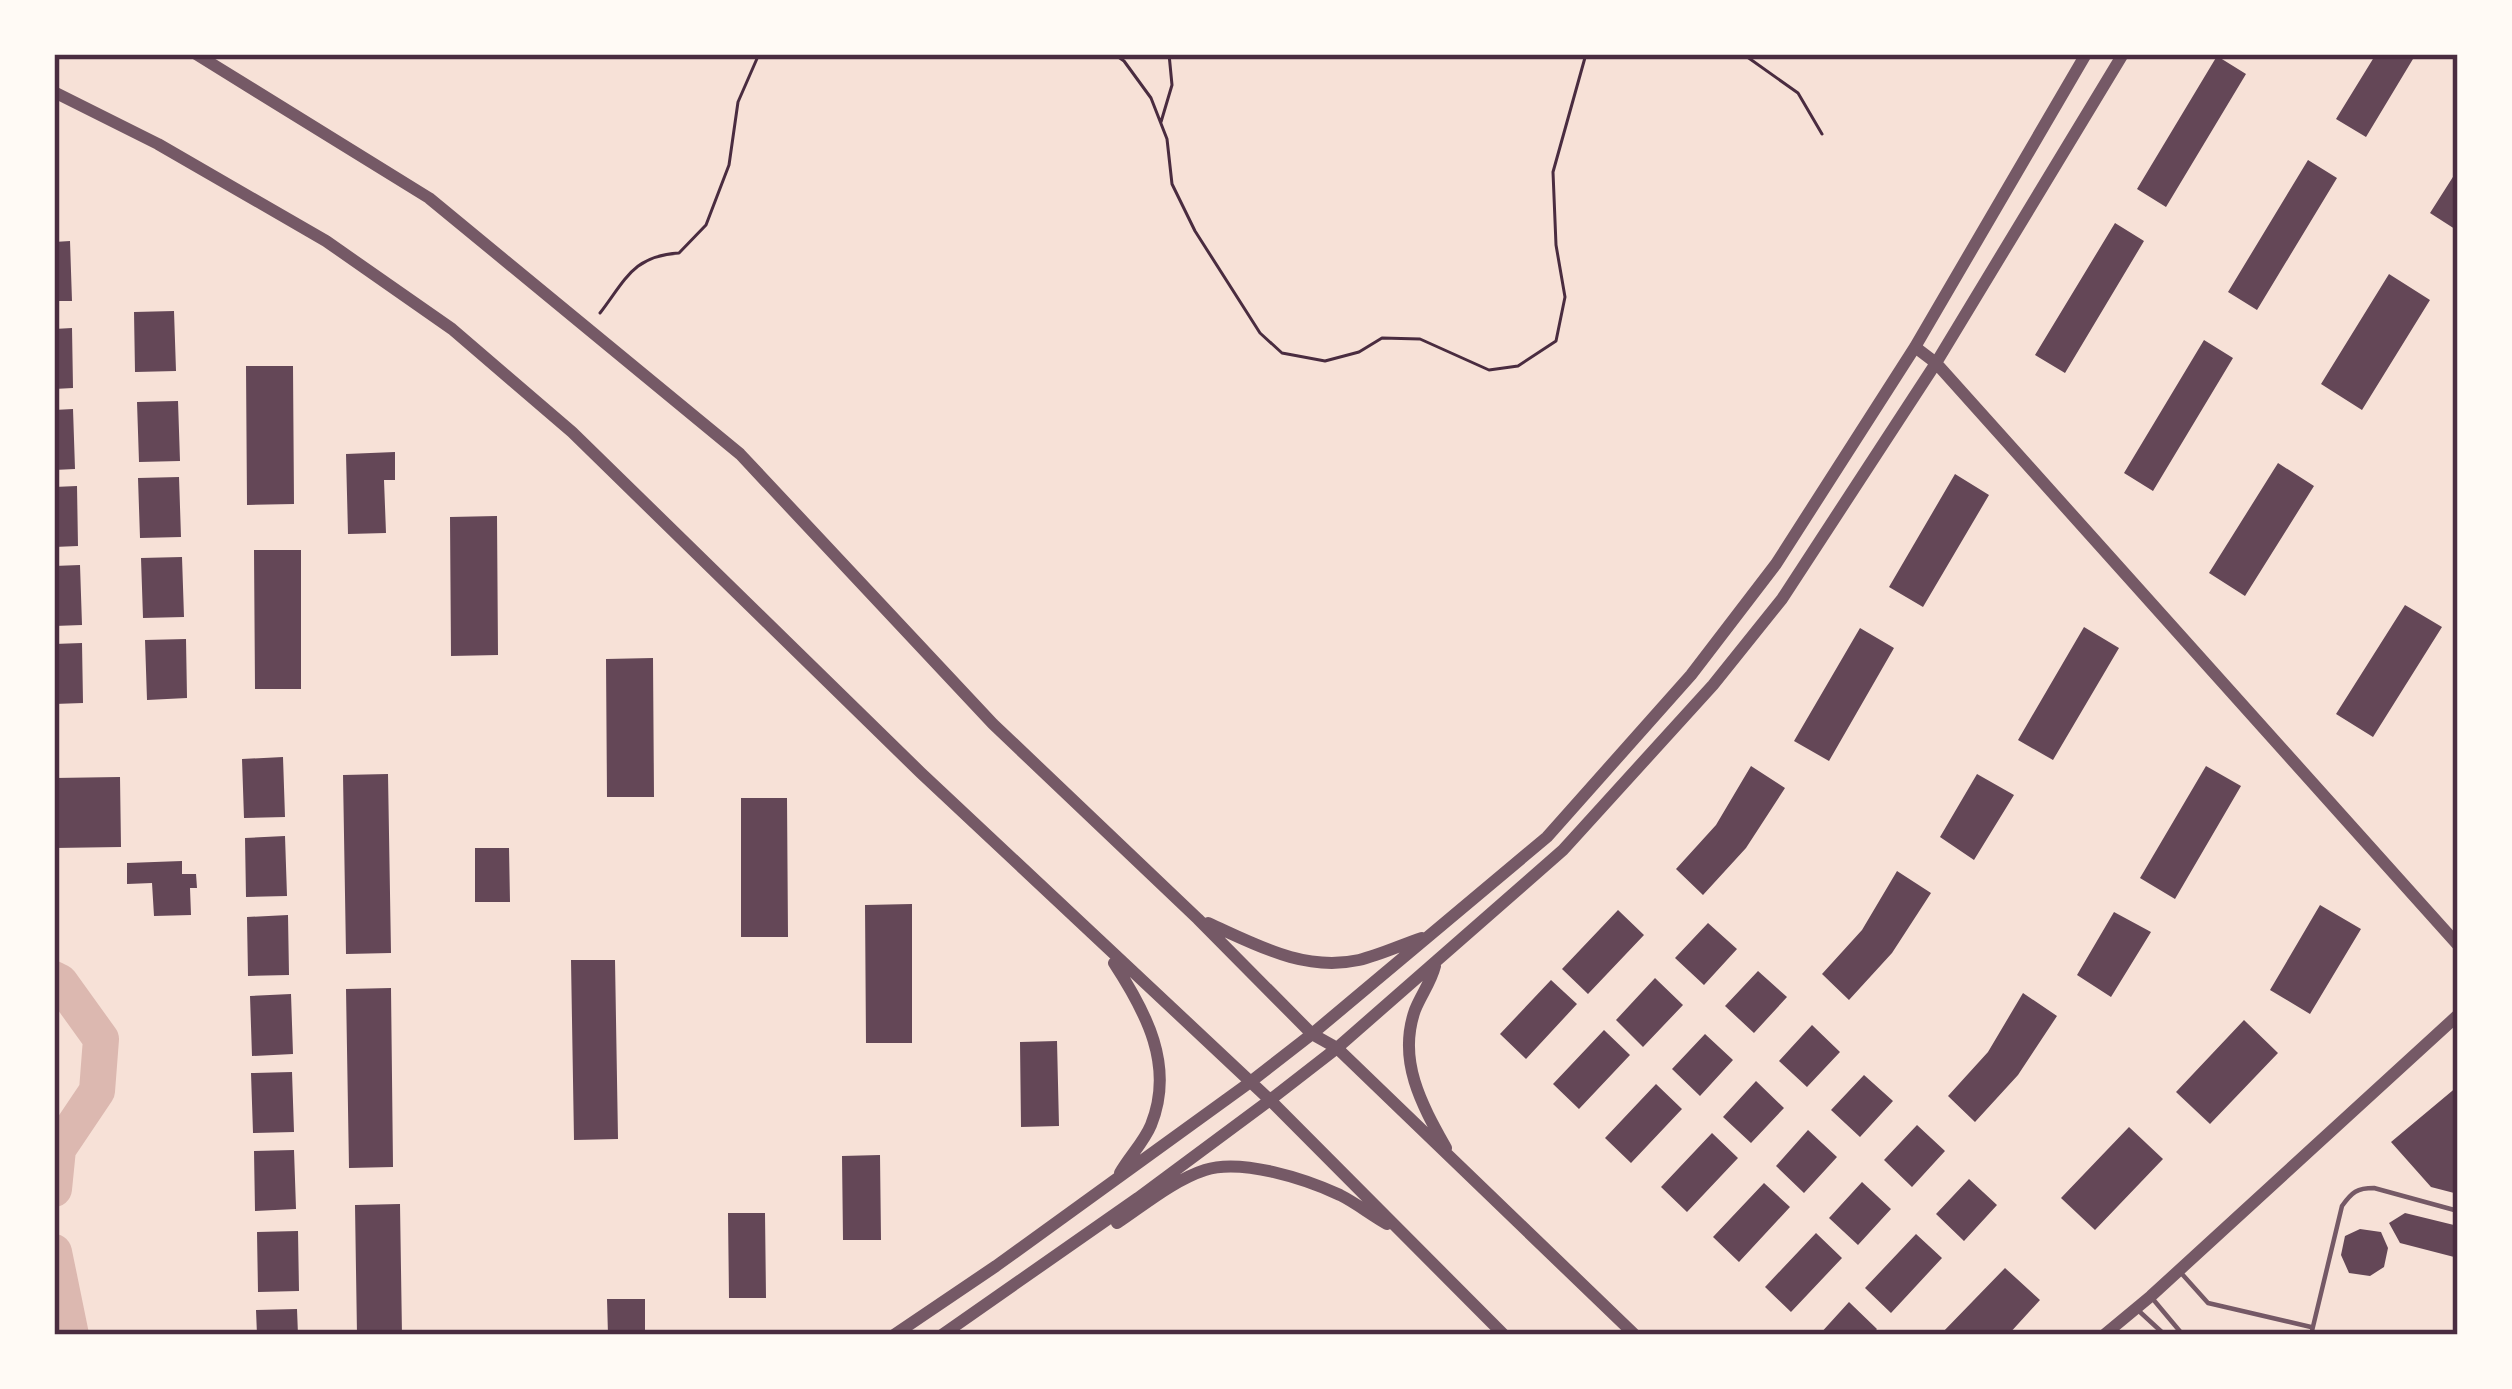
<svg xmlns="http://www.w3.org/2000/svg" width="2512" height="1389" font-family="'Zilla Slab',serif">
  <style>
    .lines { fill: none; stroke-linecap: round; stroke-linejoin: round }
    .river { stroke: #dcb8b0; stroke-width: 36 }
    .building { fill: #644757 }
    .path { stroke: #4a2c40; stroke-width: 3 }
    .service { stroke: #755966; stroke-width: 4.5 }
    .tertiary { stroke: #755966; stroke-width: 12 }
    .neatline { fill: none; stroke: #4a2c40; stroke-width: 4.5 }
  </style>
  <rect width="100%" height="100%" fill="#f7e1d7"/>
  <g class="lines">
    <path class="river" d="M54,979L60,982L101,1039L97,1091L58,1149L54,1189
      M54,1252L71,1335"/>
  </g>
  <path class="building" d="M2376,54H2416L2366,137L2336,119Z
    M2217,56L2246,74L2166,207L2137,189Z
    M2308,160L2337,178L2257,310L2228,292Z
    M2458,169V231L2430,213Z
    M2115,223L2144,241L2065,373L2035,355Z
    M70,241L72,301H54V242Z
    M2389,274L2430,300L2362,410L2321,384Z
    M174,311L176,371L135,372L134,312Z
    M72,328L73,388L54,389V329Z
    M2204,340L2233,358L2153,491L2124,473Z
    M246,366H293L294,504L247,505Z
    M178,401L180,461L139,462L137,402Z
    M73,409L75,469L54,470V410Z
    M395,452V480H384L386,533L348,534L346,454Z
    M2278,463L2314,486L2245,596L2209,573Z
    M1955,474L1989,495L1923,607L1889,587Z
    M179,477L181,537L140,538L138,478Z
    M77,486L78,546L54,547V487Z
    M497,516L498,655L451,656L450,517Z
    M254,550H301V689H255Z
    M182,557L184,617L143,618L141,558Z
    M80,565L82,625L54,626V566Z
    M2405,605L2442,627L2373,737L2336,714Z
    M2084,627L2119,648L2053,760L2018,740Z
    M1860,628L1894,648L1829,761L1794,741Z
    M186,639L187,698L147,700L145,640Z
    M82,643L83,703L54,704V644Z
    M653,658L654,797H607L606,659Z
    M283,757L285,817L244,818L242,759Z
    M1751,766L1785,788L1746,848L1703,895L1676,869L1716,825Z
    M2206,766L2241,786L2175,899L2140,878Z
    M388,774L391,953L346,954L343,775Z
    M1977,774L2014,795L1974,860L1940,837Z
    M120,777L121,847L54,848V778Z
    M741,798H787L788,937H741Z
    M285,836L287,896L246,897L245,838Z
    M475,848H509L510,902H475Z
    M182,861V874H196L197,888H190L191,915L154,916L152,883L127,884V863Z
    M1897,871L1931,893L1892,953L1849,1000L1822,974L1862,930Z
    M912,904V1043H866L865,905Z
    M2320,905L2361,929L2310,1014L2270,990Z
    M1618,910L1644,935L1588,994L1562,969Z
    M2114,912L2151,932L2111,997L2077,975Z
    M288,915L289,975L248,976L247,917Z
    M1708,923L1737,949L1704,985L1675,958Z
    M571,960H615L618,1139L574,1140Z
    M1758,971L1787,997L1754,1033L1725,1006Z
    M1655,978L1683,1005L1643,1047L1616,1020Z
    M1551,980L1577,1004L1526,1059L1500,1034Z
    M391,988L393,1167L349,1168L346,989Z
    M2023,993L2057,1016L2018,1075L1975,1122L1948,1096L1988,1052Z
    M291,994L293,1054L252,1056L250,996Z
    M2244,1020L2278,1053L2210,1124L2176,1092Z
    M1812,1025L1840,1052L1807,1087L1779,1061Z
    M1604,1030L1630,1055L1579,1109L1553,1084Z
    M1705,1034L1733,1060L1700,1096L1672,1069Z
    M1057,1041L1059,1126L1021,1127L1020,1042Z
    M292,1072L294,1132L253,1133L251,1073Z
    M1864,1075L1893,1101L1860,1137L1831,1110Z
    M1756,1081L1784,1108L1751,1143L1723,1117Z
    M1656,1084L1682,1109L1631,1163L1605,1138Z
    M2458,1086V1194L2431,1187L2391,1142Z
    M1917,1125L1945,1151L1912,1187L1884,1160Z
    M2129,1127L2163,1159L2095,1230L2061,1198Z
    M1808,1130L1837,1157L1804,1193L1776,1166Z
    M1712,1133L1738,1158L1687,1212L1661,1187Z
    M294,1150L296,1209L255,1211L254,1151Z
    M880,1155L881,1240H843L842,1156Z
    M1969,1179L1997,1205L1964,1241L1936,1214Z
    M1862,1182L1891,1209L1858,1245L1829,1218Z
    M1764,1183L1790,1207L1739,1262L1713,1237Z
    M400,1204L402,1335H357L355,1205Z
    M728,1213H765L766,1298H729Z
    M2405,1213L2458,1226V1258L2400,1243L2389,1223Z
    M2360,1229L2381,1232L2388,1248L2384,1267L2370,1276L2349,1273L2341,1255L2345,1236Z
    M298,1231L299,1291L258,1292L257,1232Z
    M1816,1233L1842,1258L1791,1312L1765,1287Z
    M1916,1234L1942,1258L1891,1313L1865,1288Z
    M2005,1268L2040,1300L2008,1335H1940Z
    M607,1299H645V1335H608Z
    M1849,1302L1877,1329L1872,1335H1819Z
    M297,1309L298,1335H257L256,1310Z"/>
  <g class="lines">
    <path class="path" d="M1114,54L1124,61L1151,98L1167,139L1172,184L1195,231L1260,333L1282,353L1325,361L1359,352L1382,338L1420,339L1489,370L1518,366L1556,341L1565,297L1556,245L1553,172L1586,54
      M1743,54L1798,93L1822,134
      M1161,122L1172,85L1169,54
      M600,313C626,279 633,256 679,253L706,225L729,165L738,102L759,54"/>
    <path class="service" d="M2182,1274L2208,1303L2311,1327
      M2152,1298L2183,1335
      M2140,1312L2165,1335
      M2311,1335L2342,1206C2352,1192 2357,1188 2374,1188L2458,1211"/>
    <path class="tertiary" d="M196,54L429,198L740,454L993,724L1198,919L1312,1034L1337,1048L1635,1335
      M54,92L158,144L326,241L452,329L572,432L921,773L1270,1100L1504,1335
      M1915,347L1936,363L2458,945
      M1208,923C1257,945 1304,972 1359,960C1380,955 1401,945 1422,938
      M1114,963C1146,1012 1175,1066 1151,1125C1144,1142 1129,1157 1120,1173
      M1435,966C1431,982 1421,995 1415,1010C1397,1061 1422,1105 1446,1148
      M1117,1223C1144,1205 1174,1180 1205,1170C1241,1158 1306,1179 1340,1195C1356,1203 1371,1215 1387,1224
      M894,1335L996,1266L1249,1083L1312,1034L1547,837L1691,675L1776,564L1915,347L2086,54
      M942,1335L1138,1198L1270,1100L1337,1048L1563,850L1713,685L1782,599L1936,363L2123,54
      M2104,1335L2151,1296L2458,1015"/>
  </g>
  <rect width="2512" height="1389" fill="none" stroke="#fffaf5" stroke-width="114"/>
  <rect x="57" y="57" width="2398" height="1275" class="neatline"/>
</svg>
